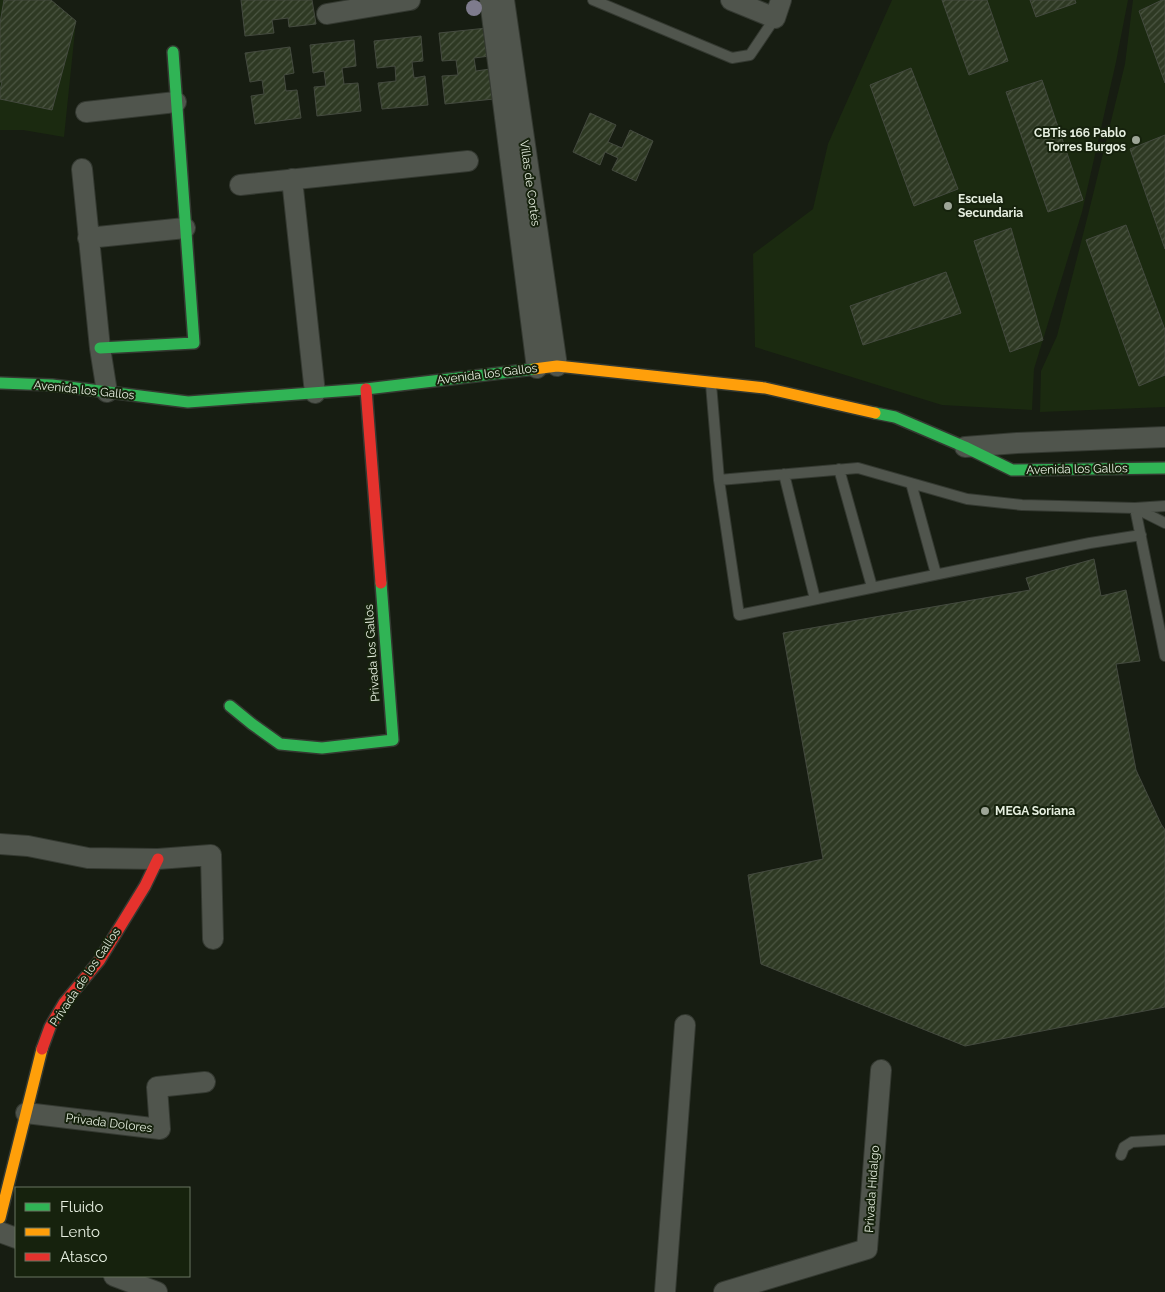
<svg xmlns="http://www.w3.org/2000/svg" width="1165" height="1292" font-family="Raleway,sans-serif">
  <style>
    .built { fill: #1b2a10 }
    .building { fill: url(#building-hatch); stroke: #444a3f }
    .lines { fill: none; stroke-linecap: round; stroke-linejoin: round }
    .lane-casing { stroke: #343931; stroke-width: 12 }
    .street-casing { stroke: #343931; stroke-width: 22 }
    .fast-casing { stroke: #343931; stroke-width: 14 }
    .slow-casing { stroke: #343931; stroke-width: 14 }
    .jam-casing { stroke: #343931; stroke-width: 14 }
    .lane { stroke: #50554d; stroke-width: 10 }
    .street { stroke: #50554d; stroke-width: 20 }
    .fast { stroke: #30b455; stroke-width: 11 }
    .slow { stroke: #ff9f0a; stroke-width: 11 }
    .jam { stroke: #e5322d; stroke-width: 11 }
    .tree { fill: #7e7b8d }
    .poi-dot { fill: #9ea698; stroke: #16220d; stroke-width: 2 }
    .labels { text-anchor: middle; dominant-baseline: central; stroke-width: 4; stroke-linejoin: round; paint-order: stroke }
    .poi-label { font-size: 12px; font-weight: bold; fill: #e6efe0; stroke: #16220d; text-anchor: start }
    .street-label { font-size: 12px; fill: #e6efe0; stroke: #16220d }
  </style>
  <defs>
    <pattern id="building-hatch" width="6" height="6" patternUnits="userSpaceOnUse" patternTransform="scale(1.25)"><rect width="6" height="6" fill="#2e3923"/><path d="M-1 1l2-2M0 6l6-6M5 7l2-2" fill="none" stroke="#4c5643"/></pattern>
  </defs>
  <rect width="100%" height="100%" fill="#171d12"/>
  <path class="built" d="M0,0H51L76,21L64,137L23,130H0Z
    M892,0H1128L1116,62L1082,212L1034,369L1032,410L942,405L755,347L753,254L813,209L828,144Z
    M1133,0H1165V407L1040,412L1041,371L1057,336L1088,215L1125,64Z"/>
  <path class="building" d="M4,0H51L76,21L52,110L0,99V90L2,82H0V23Z
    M241,0H312L316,24L289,27L288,18L272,20L274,33L245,36Z
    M942,0H987L1008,61L969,75Z
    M1030,0H1075L1076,3L1036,17Z
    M1162,0H1165V83L1139,11Z
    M487,28L490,56L474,58L476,71L490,69L494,99L445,104L442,76L458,75L456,60L442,61L439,33Z
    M421,36L423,61L412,62L414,78L425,76L428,105L382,109L378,83L396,81L395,66L377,68L374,41Z
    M354,40L356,66L342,68L344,84L358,83L361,111L317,116L314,87L326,86L324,71L313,73L310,45Z
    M290,47L294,73L284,75L286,91L297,90L301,118L255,124L251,96L264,94L262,80L250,82L245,53Z
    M911,68L958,189L914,206L870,85Z
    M1042,80L1083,200L1048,212L1006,92Z
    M590,113L616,125L608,142L622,148L630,130L653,141L636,181L612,170L618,158L605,152L600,165L573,152Z
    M1165,135V249L1130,149Z
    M1126,225L1165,330V375L1139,386L1086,240Z
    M1011,228L1043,340L1010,352L974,241Z
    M946,272L961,313L863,345L850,306Z
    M1094,559L1101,596L1126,590L1140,661L1116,664L1136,770L1161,824L1165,830V1007L965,1046L761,964L748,875L823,859L783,633L1030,590L1026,578Z"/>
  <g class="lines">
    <g class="lane-casing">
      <path id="lane" d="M593,0L732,58L750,55L775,18
        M711,384L719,480L858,468L967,499L1022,505L1135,508L1165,523
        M839,469L872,587
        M784,474L815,599
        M719,480L739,615L1090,543L1141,535
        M911,483L936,574
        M1165,506L1135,508L1165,656
        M1121,1155L1124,1147L1132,1142L1165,1140"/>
    </g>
    <g class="street-casing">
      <path id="street" d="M490,0L537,368
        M504,0L557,366
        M731,0L775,18L781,0
        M327,14L410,0
        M86,112L176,102
        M82,169L100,348L107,392
        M292,179L315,393
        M240,185L468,161
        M88,238L185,228
        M965,447L1017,443L1165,437
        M0,844L28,846L88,858L158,859L211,855L213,939
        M26,1113L160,1129L157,1087L205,1082
        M0,1232L16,1238
        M114,1276L157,1292
        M665,1292L685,1025
        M724,1292L867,1249L881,1070"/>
    </g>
    <g class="fast-casing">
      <path id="fast" d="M100,348L194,343L173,52
        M0,383L52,385L188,402L366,389L534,369
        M875,413L895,417L965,447L1012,470L1165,468
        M230,706L252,724L280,744L322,748L393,740L381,583"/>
    </g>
    <g class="slow-casing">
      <path id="slow" d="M534,369L557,366L765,388L875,413
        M0,1218L42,1049"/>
    </g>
    <g class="jam-casing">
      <path id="jam" d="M366,389L381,583
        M42,1049L50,1027L64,1003L99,961L145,886L158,859"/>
    </g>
    <use href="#lane" class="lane"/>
    <use href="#street" class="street"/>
    <use href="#fast" class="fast"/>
    <use href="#slow" class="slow"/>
    <use href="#jam" class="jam"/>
  </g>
  <circle class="tree" cx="474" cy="8" r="8"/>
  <g class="poi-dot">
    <circle cx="1136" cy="140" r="5"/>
    <circle cx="948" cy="206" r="5"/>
    <circle cx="985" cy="811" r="5"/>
  </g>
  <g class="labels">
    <g class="poi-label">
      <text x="1126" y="133" text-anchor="end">CBTis 166 Pablo<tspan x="1126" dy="14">Torres Burgos</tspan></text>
      <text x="958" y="199">Escuela<tspan x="958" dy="14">Secundaria</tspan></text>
      <text x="995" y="811">MEGA Soriana</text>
    </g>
    <g class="street-label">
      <text transform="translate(530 183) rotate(82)">Villas de Cortés</text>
      <text transform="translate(487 374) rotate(-7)">Avenida los Gallos</text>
      <text transform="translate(84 390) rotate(6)">Avenida los Gallos</text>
      <text transform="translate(1077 469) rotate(-1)">Avenida los Gallos</text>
      <text transform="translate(372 653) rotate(-94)">Privada los Gallos</text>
      <text transform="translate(85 977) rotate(-56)">Privada de los Gallos</text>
      <text transform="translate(109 1123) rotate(7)">Privada Dolores</text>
      <text transform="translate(872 1189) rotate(-86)">Privada Hidalgo</text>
    </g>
  </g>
  <rect x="15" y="1187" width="175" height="90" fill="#16220d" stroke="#697461"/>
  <rect x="25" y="1203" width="25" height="8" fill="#30b455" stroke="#697461"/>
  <text x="60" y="1212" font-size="15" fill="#e6efe0">Fluido</text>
  <rect x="25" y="1228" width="25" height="8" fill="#ff9f0a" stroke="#697461"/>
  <text x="60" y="1237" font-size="15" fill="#e6efe0">Lento</text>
  <rect x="25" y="1253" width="25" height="8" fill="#e5322d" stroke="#697461"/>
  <text x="60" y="1262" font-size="15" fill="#e6efe0">Atasco</text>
</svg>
